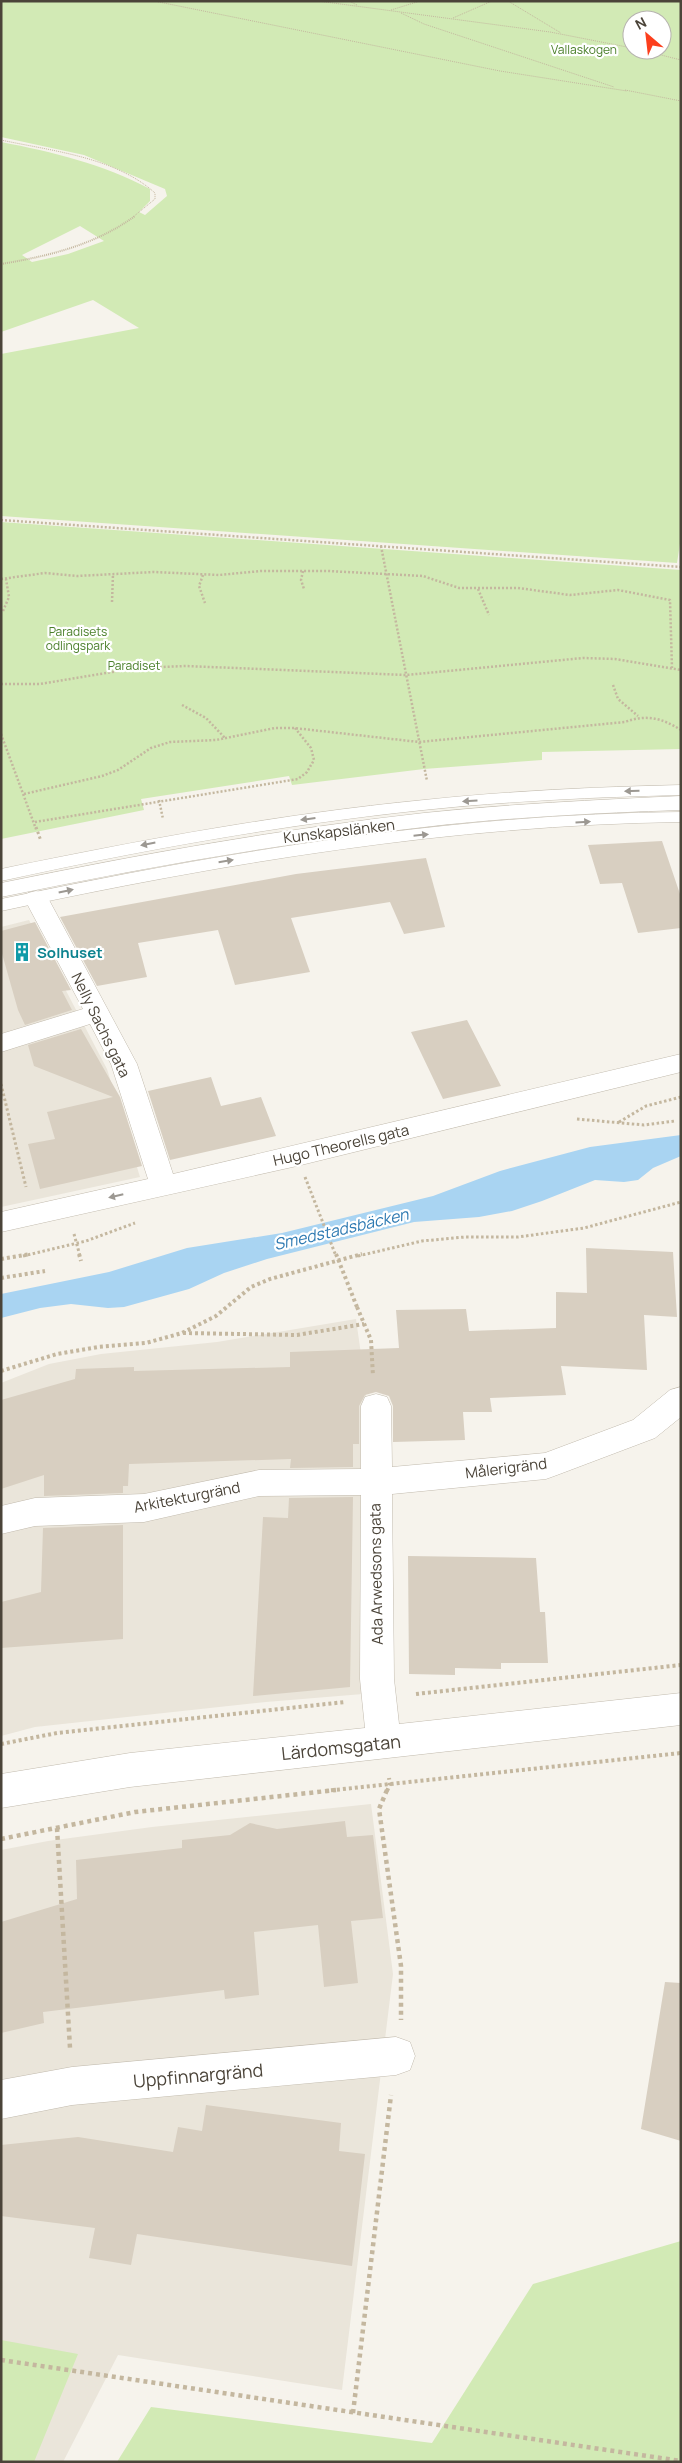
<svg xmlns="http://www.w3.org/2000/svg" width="682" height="2463" font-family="Manrope,sans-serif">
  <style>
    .residential { fill: #eae5da }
    .green { fill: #d2eab5; fill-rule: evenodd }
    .water { fill: #a9d4f2 }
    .building { fill: #d8cfc1 }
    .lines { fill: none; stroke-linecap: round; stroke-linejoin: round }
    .lane-casing { stroke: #c2bbae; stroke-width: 1 }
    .street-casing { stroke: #c2bbae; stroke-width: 1 }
    .path-far5 { stroke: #c4b79f; stroke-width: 1; stroke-dasharray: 1 1; stroke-linecap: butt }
    .path-far4 { stroke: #c4b79f; stroke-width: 2; stroke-dasharray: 1 1; stroke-linecap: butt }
    .path-far3 { stroke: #c4b79f; stroke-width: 2.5; stroke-dasharray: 2 2; stroke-linecap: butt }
    .path-far2 { stroke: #c4b79f; stroke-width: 3; stroke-dasharray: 2.5 2.5; stroke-linecap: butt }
    .path-far1 { stroke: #c4b79f; stroke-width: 4; stroke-dasharray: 3 3; stroke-linecap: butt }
    .path { stroke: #c4b79f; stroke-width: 4.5; stroke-dasharray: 4 4; stroke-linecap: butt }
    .lane { fill: #fff; fill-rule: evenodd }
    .street { fill: #fff; fill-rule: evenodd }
    .path-bridge-far1 { stroke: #c4b79f; stroke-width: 3; stroke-dasharray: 2.5 2.5; stroke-linecap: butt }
    .path-bridge { stroke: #c4b79f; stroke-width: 4; stroke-dasharray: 3 3; stroke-linecap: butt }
    .oneway { fill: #9c9892 }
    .labels { text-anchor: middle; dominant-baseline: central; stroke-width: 4.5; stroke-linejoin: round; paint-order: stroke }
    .far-park-label { font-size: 12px; fill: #4a7f2a; stroke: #fff }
    .street-label { font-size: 15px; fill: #4b4439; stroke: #fff }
    .culture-label { font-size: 15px; font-weight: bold; fill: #0d838f; stroke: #fff; text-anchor: start }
    .water-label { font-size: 16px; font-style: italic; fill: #2e7ab2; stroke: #fff }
    .near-street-label { font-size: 18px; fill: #4b4439; stroke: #fff }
  </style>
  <rect width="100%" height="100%" fill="#f6f3ec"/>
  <path class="residential" d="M29,920L107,1069L140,1177L1,1207V927Z
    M356,1319L366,1390L363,1694L266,1702L35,1727L1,1736V1383L49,1364L101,1354L217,1342Z
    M371,1804L393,1974L342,2390L118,2355L63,2462H1V1850L48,1841L152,1827Z"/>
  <path class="green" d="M1,1H681V537L677,563L1,516V354L139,328L93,300L1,332V142C53,152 103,164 150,189V201L139,212L145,215L167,196L165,189L84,155L1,137ZM632,20H662V50H632ZM80,226L104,241L68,254L32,262L22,255Z
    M1,522L681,570V749L542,752V760L424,769L292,785L289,776L141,799L144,810L1,839Z
    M681,2241V2462H117L151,2407L432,2443L533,2284Z
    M1,2340L78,2354L34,2462H1Z"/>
  <path class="water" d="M681,1135V1156L653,1168L638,1180L624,1182L595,1180L542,1201L512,1211L479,1217L414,1222L267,1259L224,1273L189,1289L124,1307L108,1308L71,1304L40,1308L1,1318V1294L109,1272L187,1248L282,1233L433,1196L500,1171L590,1147Z"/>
  <path class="building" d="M662,841L681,897V928L638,933L622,883L600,884L588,845Z
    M426,858L445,927L404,934L390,902L291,918L310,972L235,985L218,930L138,943L147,977L97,986L60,917L296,874Z
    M35,922L71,990L62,991L72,1010L25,1025L18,1010L1,950V931Z
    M467,1020L501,1086L443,1099L411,1032Z
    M81,1029L120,1097L142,1166L40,1189L28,1144L55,1139L47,1112L113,1097L34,1066L28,1045Z
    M211,1077L221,1106L261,1097L276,1136L170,1160L148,1091Z
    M586,1248L673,1252L677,1317L644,1315L647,1370L561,1366L566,1395L490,1398L492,1412H463L465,1440L393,1442V1406L389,1396L376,1392L365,1395L359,1406V1444H353V1467L290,1468L291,1459L129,1464L128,1486H123V1493L44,1496V1475L1,1489V1400L75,1379L76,1369L134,1367V1371L290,1367V1352L399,1348L396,1310L466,1309L469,1331L556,1328V1292L587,1293Z
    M353,1497L350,1687L253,1696L263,1517L288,1518L289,1498Z
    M123,1525V1639L1,1648V1602L41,1592L43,1528Z
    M408,1556L536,1558L540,1612H545L548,1663H501V1669L455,1668V1675L409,1674Z
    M345,1821L347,1837L373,1835L383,1918L351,1921L358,1983L324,1987L318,1925L254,1932L259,1995L225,1999L224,1990L43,2012L44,2023L1,2033V1922L77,1899L76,1860L182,1848V1840L230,1835L250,1823L277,1829Z
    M665,1982L681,1983V2141L641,2129Z
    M206,2105L341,2123L339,2151L365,2154L352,2266L137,2234L131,2265L89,2258L95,2228L1,2216V2145L78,2137L173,2152L178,2127L202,2131Z"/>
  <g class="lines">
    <g class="lane-casing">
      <path id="lane" d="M681,785V795C595,797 509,801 423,810C281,825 141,850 1,881V869C141,840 281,814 424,800C509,791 595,787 681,785Z
        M681,812V822C452,825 224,863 1,911V899C224,852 452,814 681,812Z"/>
    </g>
    <g class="street-casing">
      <path id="street" d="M681,796V810C595,813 509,817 424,827C282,843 141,868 1,897V883C141,854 282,829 424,813C509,804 595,800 681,796Z
        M36,891L44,893L48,898L137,1064L173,1174L681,1054V1072L297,1166L1,1232V1212L148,1179L111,1064L90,1024L1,1052V1034L83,1009L24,898L28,893Z
        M681,1387V1417L655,1438L557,1475L546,1479L392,1494L394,1679L399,1724L681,1693V1725L130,1787L1,1808V1774L130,1753L365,1728L360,1679L361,1495L259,1496L144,1522L35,1526L1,1534V1506L35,1498L144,1494L259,1470L361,1469V1406L365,1397L376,1394L387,1397L391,1406L392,1467L545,1453L633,1420L670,1390Z
        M396,2037L410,2042L415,2056L410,2070L396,2075L72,2105L1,2119V2080L72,2067Z"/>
    </g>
    <path class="path-far5" d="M154,1L500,71L627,91
      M318,1L550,32L632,48
      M349,1L357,5
      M508,1L561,33
      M391,10L420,1
      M401,13L424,24L614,87
      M453,18L492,1
      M641,50L681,60
      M625,90L681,101
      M1,140C52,151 115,157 155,193V199L133,217"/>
    <path class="path-far4" d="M1,264C49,256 95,245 135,216"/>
    <path class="path-far3" d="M1,520L681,567
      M381,546L427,781
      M303,571L301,580L304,589
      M203,575L199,586L205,603
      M1,579L45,573L77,576L154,572L219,575L261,571H328L423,576L459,588H518L570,595L618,590L670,600L672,668
      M478,589L489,615
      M112,602L113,574
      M3,611L9,597L6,579
      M1,684H40L136,668L186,666L406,675L583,658L615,659L681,670
      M613,685L618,699L638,716
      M182,705L206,718L225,738
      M1,734L36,829
      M24,794L102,776L118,770L151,748L170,742L216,740L275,728H294L419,742L625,722C646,714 662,718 681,730
      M159,800L163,819
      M35,822L298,779L307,772L314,760L311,748L295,728"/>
    <path class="path-far2" d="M36,827L41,841
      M1,1084L26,1187
      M577,1119L644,1125L675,1121
      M619,1122L646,1106L681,1097
      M74,1234L80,1256
      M23,1256L86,1241L135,1223
      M358,1256L422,1241L465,1237H518L584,1228L681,1202"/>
    <path class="path-far1" d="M79,1254L81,1261
      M1,1259L30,1254
      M1,1278L45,1271
      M357,1307L371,1340L373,1376
      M183,1333L297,1335L364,1324
      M1,1371L57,1354L98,1347L146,1343L182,1333L216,1316L251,1287L270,1279L362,1254
      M416,1694L681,1665
      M1,1744L57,1733L345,1702
      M325,1791L681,1753
      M387,1791L390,1784L389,1778"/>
    <path class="path" d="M387,1790L379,1809L401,1966V2020
      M57,1828L70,2048
      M1,1839L135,1812L336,1790
      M1,2360L681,2461
      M353,2413L391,2095"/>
    <use href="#lane" class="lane"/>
    <use href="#street" class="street"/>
    <path class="path-bridge-far1" d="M305,1177L336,1256"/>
    <path class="path-bridge" d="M336,1254L357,1307"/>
  </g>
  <defs><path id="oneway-solid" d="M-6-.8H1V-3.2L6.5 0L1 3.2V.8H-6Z" transform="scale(1.25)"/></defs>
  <g class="oneway">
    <use href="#oneway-solid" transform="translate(632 791) rotate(178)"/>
    <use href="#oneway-solid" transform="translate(470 801) rotate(176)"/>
    <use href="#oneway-solid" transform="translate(308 819) rotate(173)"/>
    <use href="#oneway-solid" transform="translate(583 822) rotate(-3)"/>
    <use href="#oneway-solid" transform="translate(421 835) rotate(-6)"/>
    <use href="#oneway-solid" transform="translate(148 844) rotate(169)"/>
    <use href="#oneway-solid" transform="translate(226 861) rotate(-9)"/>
    <use href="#oneway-solid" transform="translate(66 891) rotate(-12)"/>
    <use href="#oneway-solid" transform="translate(116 1196) rotate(167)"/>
  </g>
  <defs>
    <g id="building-bare" transform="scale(1.5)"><path d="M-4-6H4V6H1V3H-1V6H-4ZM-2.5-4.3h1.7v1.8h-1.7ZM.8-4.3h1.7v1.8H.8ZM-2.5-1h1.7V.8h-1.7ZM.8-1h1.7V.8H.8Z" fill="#0f9aa8" stroke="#fff" stroke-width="2.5" paint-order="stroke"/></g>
  </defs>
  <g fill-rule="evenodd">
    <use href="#building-bare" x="22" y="952"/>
  </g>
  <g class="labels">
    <g class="far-park-label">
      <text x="584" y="49">Vallaskogen</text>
      <text x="78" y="631">Paradisets<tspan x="78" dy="14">odlingspark</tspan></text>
      <text x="134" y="665">Paradiset</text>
    </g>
    <g class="street-label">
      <text transform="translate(339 831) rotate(-7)">Kunskapslänken</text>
      <text transform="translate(101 1025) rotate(64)">Nelly Sachs gata</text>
      <text transform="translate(341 1145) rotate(-13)">Hugo Theorells gata</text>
      <text transform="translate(506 1468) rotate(-7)">Målerigränd</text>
      <text transform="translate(187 1497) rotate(-11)">Arkitekturgränd</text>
      <text transform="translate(376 1574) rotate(-91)">Ada Arwedsons gata</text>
    </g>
    <g class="culture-label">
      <text x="37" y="952">Solhuset</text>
    </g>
    <g class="water-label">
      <text transform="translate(341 1229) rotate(-13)">Smedstadsbäcken</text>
    </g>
    <g class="near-street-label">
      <text transform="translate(341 1747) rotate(-6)">Lärdomsgatan</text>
      <text transform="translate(198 2075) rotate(-5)">Uppfinnargränd</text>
    </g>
  </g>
  <rect width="682" height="2463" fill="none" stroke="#4b4439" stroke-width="5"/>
  <g transform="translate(647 35) rotate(332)"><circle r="24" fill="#ffffff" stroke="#b7b4b0"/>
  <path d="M0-4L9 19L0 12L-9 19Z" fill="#fc3f1d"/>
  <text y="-8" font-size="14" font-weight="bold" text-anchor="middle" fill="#4b4439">N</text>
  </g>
</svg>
